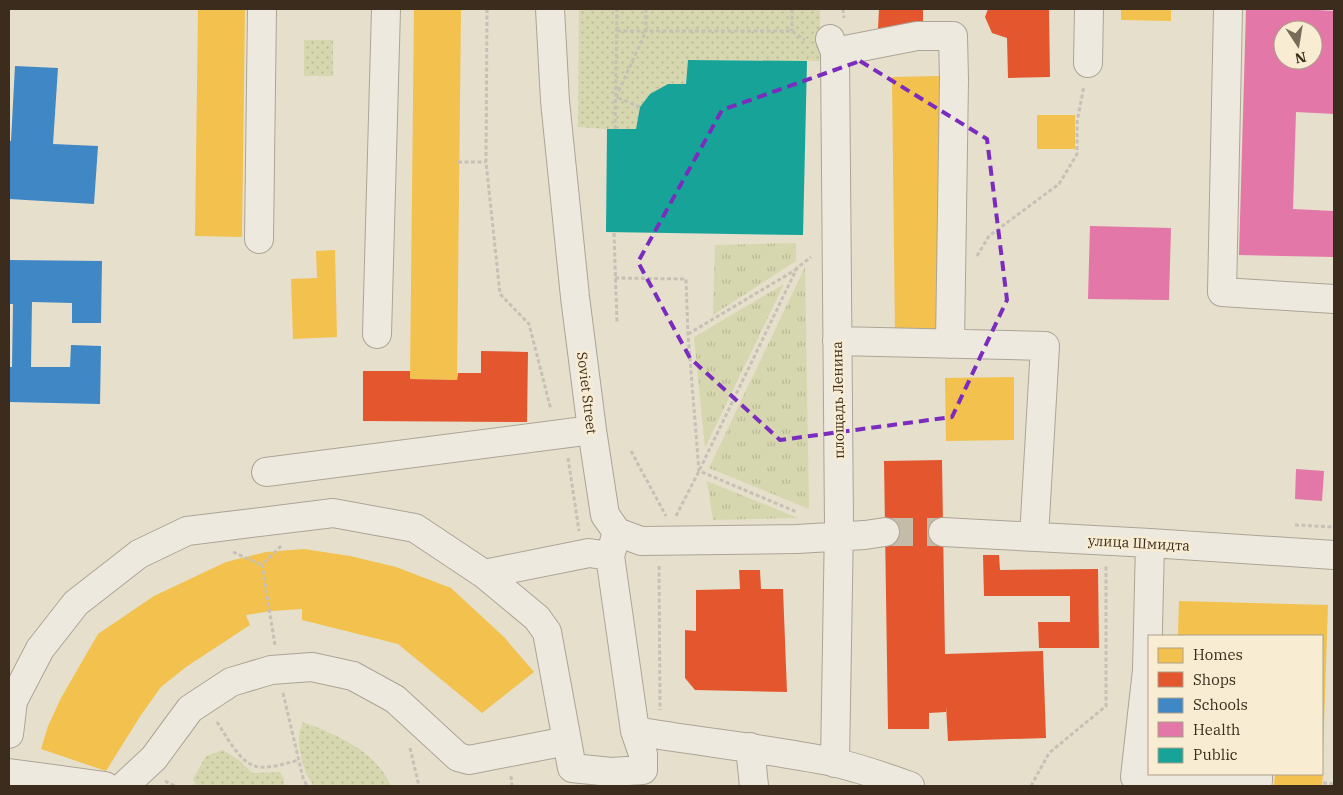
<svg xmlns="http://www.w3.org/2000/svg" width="1343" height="795" font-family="'IBM Plex Serif',serif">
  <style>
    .grass { fill: url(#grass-tufts) }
    .park { fill: url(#park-dots) }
    .homes { fill: #f2c14e }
    .shops { fill: #e4572e }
    .schools { fill: #3f88c5 }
    .health { fill: #e377a8; fill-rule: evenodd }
    .public { fill: #17a398 }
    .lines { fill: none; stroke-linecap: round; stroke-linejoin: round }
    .minor-tunnel { stroke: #c4bba9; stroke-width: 28; stroke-dasharray: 28 14; stroke-linecap: butt }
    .minor-casing { stroke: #aca496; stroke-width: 30 }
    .path { stroke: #c7c0b6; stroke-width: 3; stroke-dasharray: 4 2.5; stroke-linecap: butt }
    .minor { stroke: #eee9df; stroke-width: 28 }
    .marked { fill: none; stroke: #7b2cbf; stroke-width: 4; stroke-dasharray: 10 6; stroke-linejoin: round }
    .labels { text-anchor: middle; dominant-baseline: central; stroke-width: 5; stroke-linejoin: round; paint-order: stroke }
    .street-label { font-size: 14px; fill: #3c2c1d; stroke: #f8edd2 }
  </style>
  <defs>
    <pattern id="grass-tufts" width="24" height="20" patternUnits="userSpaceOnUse" patternTransform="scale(1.25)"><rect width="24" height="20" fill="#d6d7ae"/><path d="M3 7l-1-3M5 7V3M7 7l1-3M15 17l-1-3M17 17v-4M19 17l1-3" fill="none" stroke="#b9b995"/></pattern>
    <pattern id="park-dots" width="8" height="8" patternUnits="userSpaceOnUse" patternTransform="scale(1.25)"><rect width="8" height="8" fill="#d6d7ae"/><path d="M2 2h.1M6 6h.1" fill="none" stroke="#b9b995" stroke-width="1.8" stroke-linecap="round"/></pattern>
  </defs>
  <rect width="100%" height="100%" fill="#e6dfcc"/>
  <path class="grass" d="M796,243V261L713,315L715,245Z
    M805,267L809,509L709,468Z
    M784,284L705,448L694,337Z
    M707,481L798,518L713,520Z"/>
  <path class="park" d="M579,9H820V61L688,60L686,84H668L650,94L640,107L636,129H607L578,127Z
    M304,40H333V76H304Z
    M303,722C337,735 375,750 391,786H314C304,774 299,753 299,737C299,732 301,727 303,722Z
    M223,750L240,761L252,773L280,772L284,779L283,786H196L193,779L206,756Z"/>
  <path class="homes" d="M198,9H245L242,237L195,236Z
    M414,9H461L457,380L410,379Z
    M1121,9H1171V21L1121,20Z
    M939,76L942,334L895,335L892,77Z
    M1037,115H1075V149H1037Z
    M335,250L337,337L293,339L291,279L317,278L316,251Z
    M1014,377V440L946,441L945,378Z
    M304,549L350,556L396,567L451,588L504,637L534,672L482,713L398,644L302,620V609L272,611L246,615L250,625L186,667L161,687L141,715L106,771L41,749L48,726L61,698L98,634L154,596L226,562L266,552Z
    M1179,601L1328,605L1323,755H1322V636H1178Z
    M1275,774H1323L1322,786H1274Z"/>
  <path class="shops" d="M879,9H923V29H878Z
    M988,9H1049L1050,77L1008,78L1007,38L992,33L985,17Z
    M481,351L528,352L527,422L363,421V371H410V379L457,380L458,373H481Z
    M942,460L945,654L1043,651L1046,738L948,741L946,706V712L929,713V729H888L884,461Z
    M983,555H999L1000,570L1098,569L1099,648H1039L1038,622H1070V596H984Z
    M739,570H760L761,589H783L787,692L695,690L685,678V630L696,631V590L740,589Z"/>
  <path class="schools" d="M15,66L58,68L53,144L98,146L94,204L9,199V141H11Z
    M9,260L102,261L101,323H72V303L32,302L31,367H70L71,345L101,346L100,404L9,402V367H12L13,304H9Z"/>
  <path class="health" d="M1246,9H1300L1334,11V114L1296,112L1293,209L1334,211V257L1239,255ZM1283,30H1313V60H1283Z
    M1090,226L1171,228L1169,300L1088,299Z
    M1296,469L1324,471L1322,501L1295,499Z"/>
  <path class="public" d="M688,60L807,61L803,235L606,232L607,129H636L640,107L650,94L668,84H686Z"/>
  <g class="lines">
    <path class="minor-tunnel" d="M885,532H943"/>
    <g class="minor-casing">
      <path id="minor" d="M550,9L555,101L575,297L592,430L605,515L617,532
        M1228,9L1222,292L1334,299
        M830,39L835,52L839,525L835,763
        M835,52L917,36H953L954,80L950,344
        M1088,63L1089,9
        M259,239L262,9
        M377,334L386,9
        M837,341L1045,346L1034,537
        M266,472L592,430
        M617,532L641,541L797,539L865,535L885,532
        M943,532L1150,543L1334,555
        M1150,543L1147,670L1135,777L1258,781V774
        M484,574L589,553L610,556
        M635,731C701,742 768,749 833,762C859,768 885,777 910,786
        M9,734L13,701L40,649L76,603L139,554L187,531L333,513L415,528L484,574L537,618L547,632L572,768L611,772L643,770V754L635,731L610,556L617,532
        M750,747L754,786
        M9,773L105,786
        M124,786L154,758L190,709L231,682L271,670L312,667L353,676L395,699L458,757L469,760L567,741"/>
    </g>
    <path class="path" d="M487,9L486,162L500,294L529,324L551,410
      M792,9V31
      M843,9L844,18
      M617,31H792L805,40
      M640,107L616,97L646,31V9
      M615,129L617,9
      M458,162H486
      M614,233L617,323
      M977,256L989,236L1059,184L1077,154V122L1084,86
      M615,278L686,279L688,334L699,471L797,512
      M688,334L797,269
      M631,451L666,516
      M568,458L579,531
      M676,516L699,471L797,268L811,257
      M1295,525L1334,527
      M233,552L262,565
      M659,566L660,710
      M275,645L262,565L282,545
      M283,693L303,778L307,786
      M217,722C225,734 238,759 252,765C263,771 287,763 299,760
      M410,748L419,786
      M511,776L512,786
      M165,781L175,786
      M1323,783L1334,784
      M1031,786L1049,753L1106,706V566"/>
    <use href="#minor" class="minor"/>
  </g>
  <path class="marked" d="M860,61L987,139L1007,300L952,417L780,440L690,358L638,262L722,110Z"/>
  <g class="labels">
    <g class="street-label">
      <text transform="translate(587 393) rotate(83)">Soviet Street</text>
      <text transform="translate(838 400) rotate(-91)">площадь Ленина</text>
      <text transform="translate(1139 543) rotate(3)">улица Шмидта</text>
    </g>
  </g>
  <rect width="1343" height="795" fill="none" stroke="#3c2c1d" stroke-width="20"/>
  <rect x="1148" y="635" width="175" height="140" fill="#f8edd2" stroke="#ada08a"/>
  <rect x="1158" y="648" width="25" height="15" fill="#f2c14e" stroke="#ada08a"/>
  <text x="1193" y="660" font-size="15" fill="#3c2c1d">Homes</text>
  <rect x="1158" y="672" width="25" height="15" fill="#e4572e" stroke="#ada08a"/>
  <text x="1193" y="685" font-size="15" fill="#3c2c1d">Shops</text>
  <rect x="1158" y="698" width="25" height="15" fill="#3f88c5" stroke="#ada08a"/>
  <text x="1193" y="710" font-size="15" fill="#3c2c1d">Schools</text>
  <rect x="1158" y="722" width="25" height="15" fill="#e377a8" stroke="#ada08a"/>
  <text x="1193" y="735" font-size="15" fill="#3c2c1d">Health</text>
  <rect x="1158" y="748" width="25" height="15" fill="#17a398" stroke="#ada08a"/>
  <text x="1193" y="760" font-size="15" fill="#3c2c1d">Public</text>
  <g transform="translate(1298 45) rotate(168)"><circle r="24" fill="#f8edd2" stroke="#ada08a"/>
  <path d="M0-4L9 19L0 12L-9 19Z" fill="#786b5a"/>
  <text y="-8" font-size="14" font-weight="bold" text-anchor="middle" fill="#3c2c1d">N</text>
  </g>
</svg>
